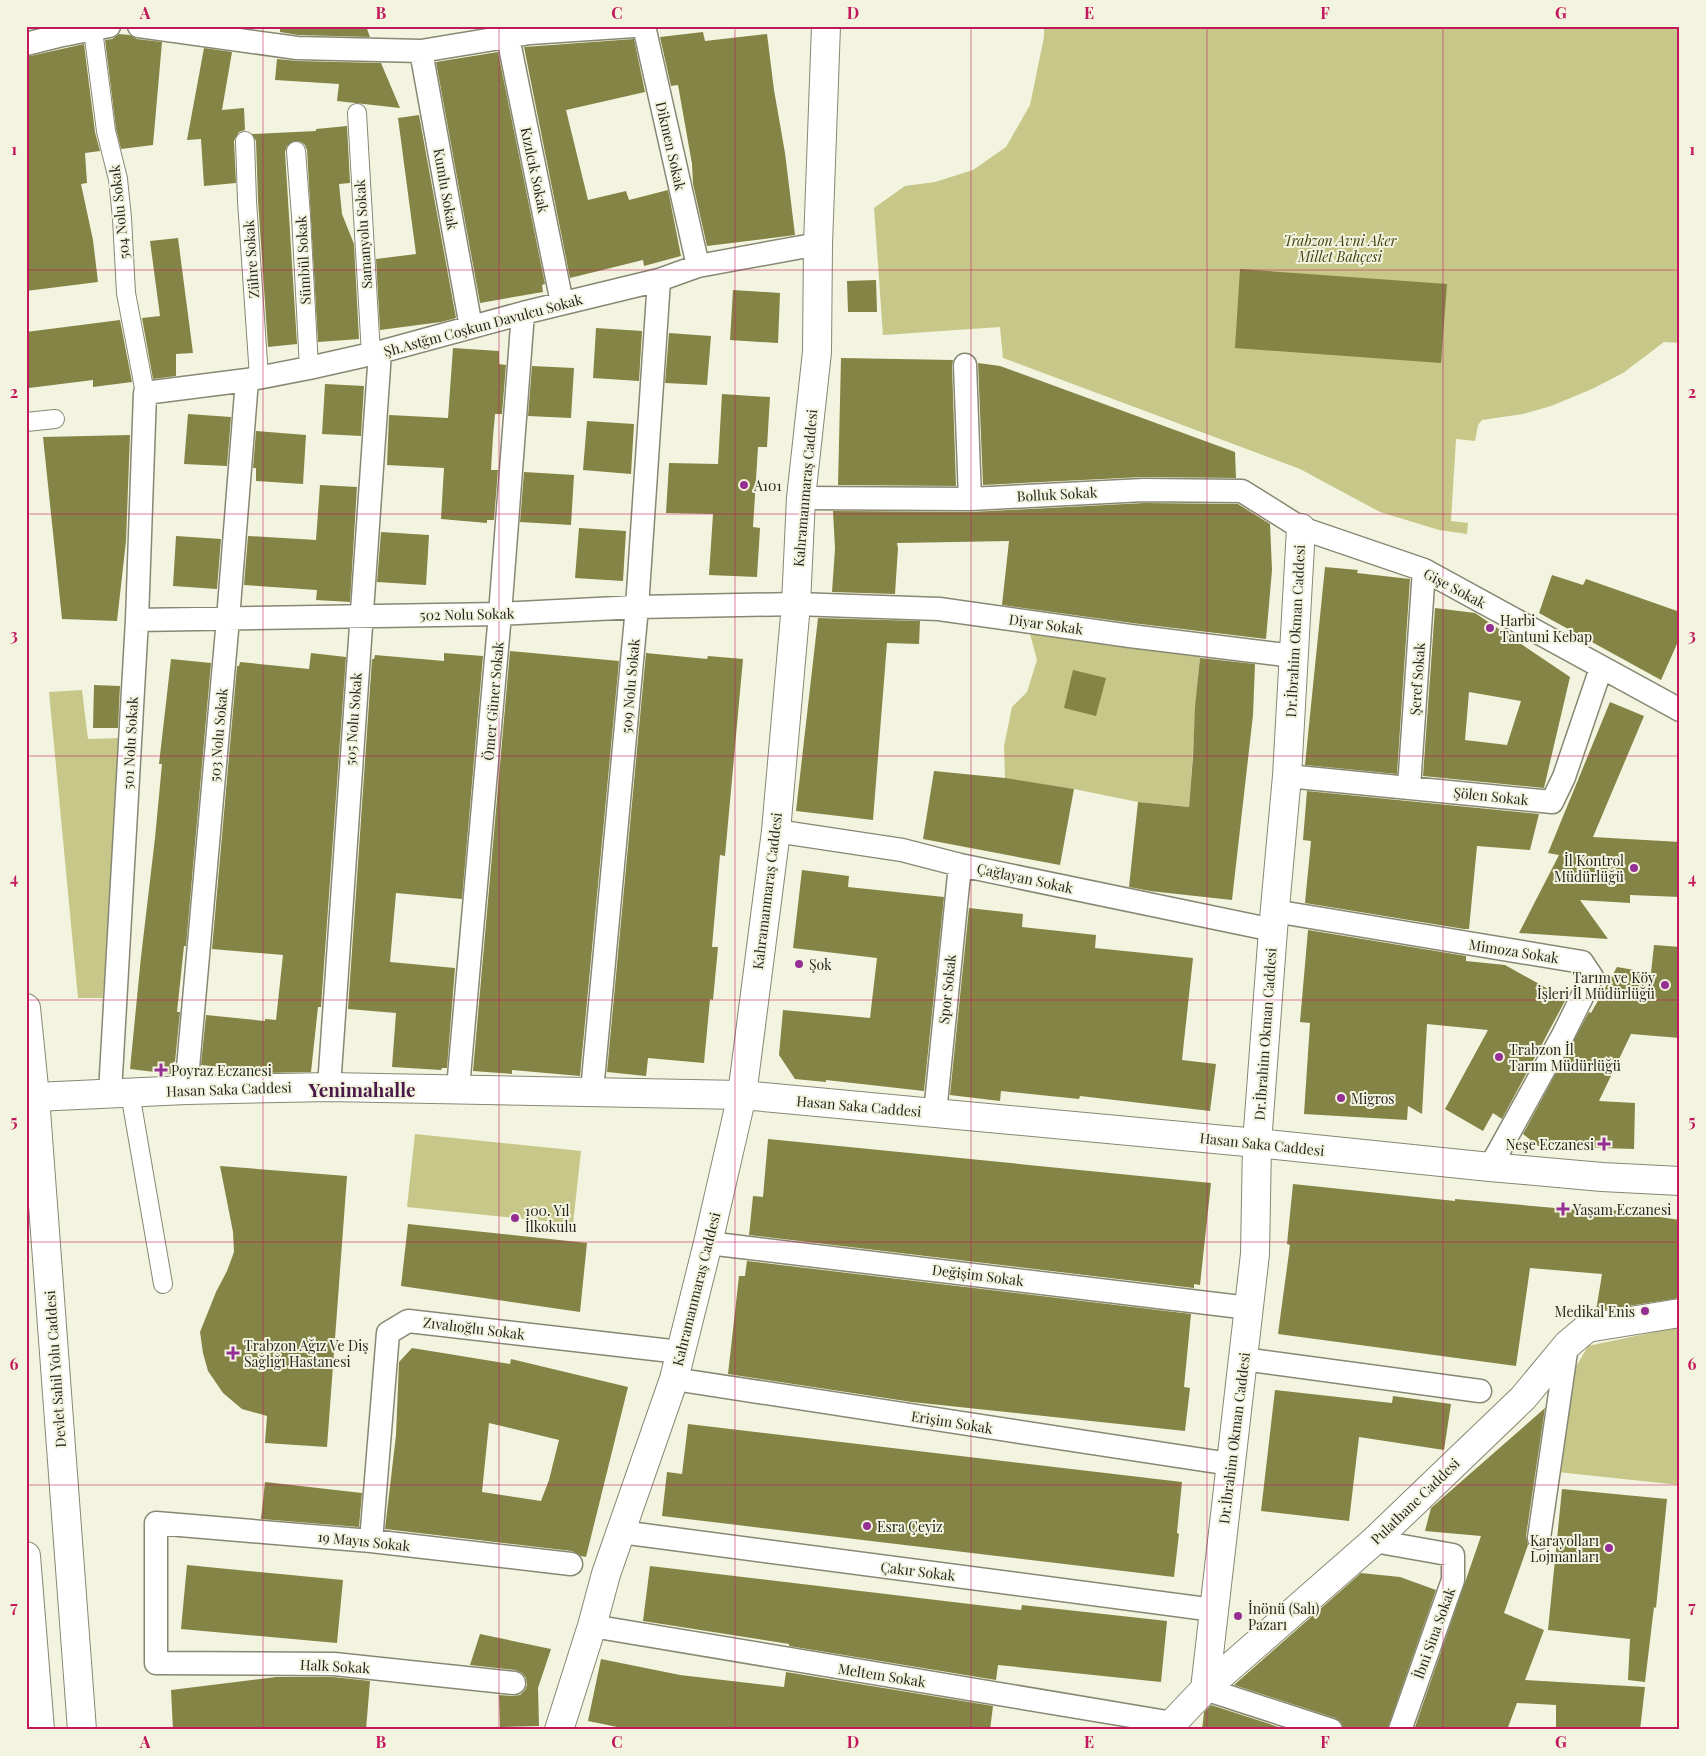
<svg xmlns="http://www.w3.org/2000/svg" width="1706" height="1756" font-family="'Playfair Display',serif">
  <style>
    .green { fill: #c7c789 }
    .building { fill: #848446; fill-rule: evenodd }
    .lines { fill: none; stroke-linecap: round; stroke-linejoin: round }
    .pedestrian-casing { stroke: #878774; stroke-width: 20 }
    .minor-casing { stroke: #878774; stroke-width: 25 }
    .tertiary-casing { stroke: #878774; stroke-width: 30 }
    .primary-casing { stroke: #878774; stroke-width: 30 }
    .pedestrian { stroke: #fff; stroke-width: 18 }
    .minor { stroke: #fff; stroke-width: 22 }
    .tertiary { stroke: #fff; stroke-width: 28 }
    .primary { stroke: #fff; stroke-width: 28 }
    .grid { fill: none; stroke: #c2185b; stroke-width: 1; stroke-opacity: 0.55 }
    .poi-dot { fill: #962f94; stroke: #f3f4df; stroke-width: 2 }
    .labels { text-anchor: middle; dominant-baseline: central; stroke-width: 4; stroke-linejoin: round; paint-order: stroke }
    .street-label { font-size: 14px; fill: #26261f; stroke: #f3f4df }
    .park-label { font-size: 14px; font-style: italic; fill: #403f0d; stroke: #f3f4df }
    .poi-label { font-size: 14px; fill: #26261f; stroke: #f3f4df; text-anchor: start }
    .district-label { font-size: 19px; font-weight: bold; fill: #4a1949; stroke: #f3f4df }
    .neatline { fill: none; stroke: #c2185b; stroke-width: 2 }
    .grid-label { font-size: 16px; text-anchor: middle; font-weight: bold; fill: #c2185b }
  </style>
  <rect width="100%" height="100%" fill="#f3f4df"/>
  <path class="green" d="M1044,26H1680V343L1664,342L1623,373L1592,389L1551,406L1523,414L1482,420L1478,425L1475,441L1456,439L1451,521L1468,523L1467,534L1439,530L1380,512L1300,469L1003,358L1000,327L883,335L874,208L905,186L935,182L973,170L1006,147L1030,105L1044,37Z
    M1030,634C1087,635 1144,645 1200,657C1195,707 1193,757 1189,807L1138,802L1074,789L1005,779L1004,746L1012,707L1027,692L1037,660Z
    M82,690L88,739L121,738L103,998H78L49,692Z
    M415,1134L581,1151L573,1224L407,1207Z
    M1677,1322L1680,1324V1485L1557,1472L1573,1372L1588,1346L1664,1330Z"/>
  <path class="building" d="M280,26H366L370,37L298,35L280,32Z
    M703,32L705,41L767,34L774,90L785,153L795,235L707,246L693,184L692,164L678,85L671,86L660,37Z
    M119,34L130,35L137,39L162,42L153,145L121,149L116,129L105,40L112,39Z
    M634,39L645,92L566,110L588,200L626,191L629,200L668,190L681,256L644,266L643,260L570,278L524,47Z
    M84,44L95,132L100,151L85,153L87,183L81,184L93,240L98,282L26,291V57Z
    M204,48L232,52L222,110L244,108L245,130L239,132L234,141L236,183L204,186L201,139L187,140Z
    M498,52L545,284L542,285L543,292L480,303L436,62Z
    M277,59L297,61L381,63L400,108L337,101L339,84L275,80Z
    M419,115L456,318L441,322L380,330L376,259L416,254L398,118Z
    M347,126L350,183L339,184L342,214L354,244L359,339L318,342L307,150L305,145L301,142L295,141L287,146L285,152L297,344L268,347L258,200L256,141L252,134L316,131V129Z
    M178,238L193,353L176,354V376L153,379L142,318L160,316L150,241Z
    M1240,269L1447,284L1441,363L1235,348Z
    M876,280L877,312H848L847,281Z
    M733,290L780,293L778,343L730,340Z
    M120,320L132,382L93,387V380L29,388L26,363V332Z
    M596,328L642,331L639,381L593,378Z
    M669,333L711,336L707,385L665,383Z
    M453,348L499,351V364L506,365L502,414H495L493,437L491,470H498L494,520H487V523L441,519L444,468L387,465L389,415L448,418Z
    M841,358L953,360L952,365L956,486L838,485Z
    M978,363L1000,366L1235,452L1236,478L1143,477L983,485Z
    M532,366L574,368L571,418L528,416Z
    M325,384L364,386L361,436L322,434Z
    M722,394L770,397L767,447H758L753,527L760,528L757,577L709,575L713,514L666,513L669,463L718,464Z
    M188,414L231,417L227,466L184,464Z
    M587,421L634,424L631,474L583,470Z
    M256,431L306,435L303,484L256,481V468H253Z
    M130,435L126,541L117,621L62,619L43,437Z
    M524,472L574,475L571,525L520,522Z
    M320,485L357,487L350,602L316,600L317,590L244,585L248,536L316,540Z
    M1144,503L1238,504L1270,524L1272,570L1266,639L1132,623L1002,605L1009,541L897,543L898,548L895,594L832,592L835,549L833,511L971,512Z
    M579,528L626,531L623,581L575,578Z
    M381,532L429,535L426,585L377,582Z
    M176,536L221,539L217,589L173,586Z
    M1325,567L1358,570L1357,573L1410,579L1397,774L1305,765Z
    M1552,575L1583,585L1586,579L1680,612V637L1661,680L1539,613Z
    M1435,608L1475,613L1570,677L1544,788L1423,776ZM1469,692L1521,701L1507,745L1465,740Z
    M818,618L920,621L919,644L887,643L873,820L796,811Z
    M510,651L619,661L580,1076L512,1070V1074L473,1071Z
    M311,653L346,657L321,1007H318L311,1072L263,1073H260V1071L201,1065L206,1015L265,1021V1019L276,1020L283,955L212,949L237,666H239L240,662L309,669Z
    M444,653L483,656L462,899L396,893L390,962L455,968L447,1068H442L441,1070L392,1067L396,1013L348,1009L372,659H374L375,655L444,661Z
    M646,653L707,659L708,656L743,659L725,856L720,855L712,947H718L713,1000L710,999L704,1063L648,1058L646,1076L607,1072Z
    M1200,658L1255,664L1253,715L1232,900L1150,891L1129,887L1138,802L1189,807L1193,756L1195,707Z
    M171,659L211,663L186,946H184L177,1012H180L175,1062H173L171,1074L130,1069L141,957L155,838L162,764H159Z
    M1073,670L1106,678L1096,716L1064,708Z
    M94,685L120,686L118,728H93Z
    M1610,702L1644,716L1593,837L1680,842V897L1630,895V903L1580,900L1608,939L1519,933L1559,855L1548,853Z
    M934,771L1005,778L1074,789L1060,865L923,839Z
    M1307,791L1539,814L1530,850L1477,846L1469,929H1464L1305,903L1311,841L1303,840Z
    M802,870L849,876L848,887L944,897L924,1091L826,1080V1082L795,1079L779,1055L783,1010L870,1018L877,958L793,948Z
    M969,908L1023,914L1022,927L1096,935L1095,948L1193,958L1182,1060L1216,1064L1210,1111L1080,1096L1079,1099L1001,1091L1000,1101L950,1095Z
    M1308,930L1466,956V961L1505,965L1566,999L1502,1119L1493,1113L1483,1131L1445,1109L1488,1030L1427,1024L1422,1114L1408,1106L1407,1120L1304,1114L1310,1023L1300,1022Z
    M1654,945L1680,947V1038L1631,1034L1599,1101L1635,1103L1634,1149L1538,1146L1523,1134L1589,1012L1591,1013L1617,967L1651,973Z
    M768,1139L1211,1183L1200,1285L1194,1284V1288L749,1235L753,1196L763,1197Z
    M220,1166L347,1176L327,1447L265,1443L267,1416L242,1409L223,1393L208,1371L203,1353L200,1332L216,1292L227,1271L234,1252L233,1232Z
    M1293,1184L1455,1201V1199L1612,1213V1210L1680,1220V1298L1596,1311L1602,1274L1530,1268L1516,1366L1278,1334L1290,1245L1287,1244Z
    M408,1224L587,1243L580,1312L401,1286Z
    M747,1261L1191,1314L1184,1387L1190,1388L1185,1431L912,1402L728,1374L739,1276H745Z
    M412,1348L510,1364L511,1359L628,1387L586,1557L581,1556L572,1551L385,1529L396,1435L399,1362ZM489,1423L559,1440L549,1480L541,1501L482,1492Z
    M1275,1390L1392,1403L1393,1396L1451,1404L1444,1450L1359,1437L1349,1521L1261,1511Z
    M1545,1408L1526,1536L1528,1545L1504,1613L1544,1630L1525,1680L1645,1687L1640,1730H1556V1705L1517,1703L1507,1730H1414L1481,1536L1425,1531L1431,1508Z
    M688,1424L1182,1482L1177,1533L1179,1534L1174,1577L662,1516L667,1472L682,1474Z
    M265,1482L362,1493L359,1527L261,1519Z
    M1562,1489L1667,1499L1656,1608L1654,1607L1645,1682L1628,1680L1630,1639L1548,1630Z
    M187,1565L343,1580L337,1643L181,1629Z
    M650,1566L1021,1610L1022,1605L1167,1621L1161,1682L998,1665L996,1680L789,1646V1644L643,1621Z
    M1361,1573L1400,1577L1436,1590L1387,1730H1344L1341,1722L1335,1718L1234,1685Z
    M480,1634L551,1649L538,1688L539,1726L500,1727L499,1695L513,1696L520,1695L525,1690L527,1685L526,1678L522,1673L515,1670L470,1665Z
    M601,1659L680,1675L784,1687L786,1672L993,1706L990,1730H632L588,1721Z
    M276,1677H333L370,1681L366,1730H173L171,1690Z
    M1211,1705L1288,1730H1202L1204,1712Z"/>
  <g class="lines">
    <g class="pedestrian-casing">
      <path id="pedestrian" d="M93,30L106,131L118,179L122,218L126,293L145,393
        M357,113L371,354
        M245,141L247,201L259,377
        M296,151L301,216L309,368
        M26,422L55,419
        M130,1093L163,1284"/>
    </g>
    <g class="minor-casing">
      <path id="minor" d="M139,26L297,48L421,51L530,33L634,26
        M644,26L698,266
        M508,37L562,303
        M26,44L58,36L109,26
        M421,51L471,327
        M965,365L970,499
        M801,498L970,499L1144,490L1242,491L1301,528L1424,570L1680,710
        M137,620L500,614L637,607L796,604L939,609L1130,636L1294,656
        M1287,776L1552,802L1564,777L1601,668
        M1409,787L1424,570
        M776,831L902,850L960,865L1273,930
        M1274,911L1582,962L1592,977L1563,1035L1490,1167
        M329,1087L380,352
        M458,1088L500,614L523,313
        M186,1090L228,619L247,380
        M592,1091L637,607L659,280
        M110,1093L137,620L145,393L247,380L309,368L380,352L523,313L659,280L698,266L818,244
        M935,1113L960,865
        M708,1243L1249,1308
        M1243,1359L1480,1391
        M674,1379L1230,1464
        M621,1532L1214,1610
        M1539,1538L1567,1345
        M371,1541L388,1333L408,1321L680,1352
        M1374,1541L1453,1555V1580L1400,1730
        M592,1626L1173,1723
        M514,1683L334,1664L156,1663V1523L371,1541L571,1564
        M1205,1689L1331,1730"/>
    </g>
    <g class="tertiary-casing">
      <path id="tertiary" d="M35,1097L186,1090L329,1087L742,1095L1257,1143L1490,1167L1602,1177L1680,1181
        M1205,1689L1255,1254L1257,1143L1273,930L1287,776L1301,528
        M559,1730L592,1626L606,1574L674,1379L708,1243L742,1095L776,831L796,604L801,498L817,352L818,244L826,26
        M1166,1730L1205,1689L1374,1541L1523,1398L1567,1345L1587,1328L1680,1313"/>
    </g>
    <g class="primary-casing">
      <path id="primary" d="M26,1008L35,1097L82,1730
        M26,1556L40,1730"/>
    </g>
    <use href="#pedestrian" class="pedestrian"/>
    <use href="#minor" class="minor"/>
    <use href="#tertiary" class="tertiary"/>
    <use href="#primary" class="primary"/>
  </g>
  <path class="grid" d="M263,26V1730M499,26V1730M735,26V1730M971,26V1730M1207,26V1730M1443,26V1730M26,270H1680M26,514H1680M26,756H1680M26,1000H1680M26,1242H1680M26,1485H1680"/>
  <g class="poi-dot">
    <circle cx="744" cy="485" r="5"/>
    <circle cx="1490" cy="628" r="5"/>
    <circle cx="1634" cy="868" r="5"/>
    <circle cx="799" cy="964" r="5"/>
    <circle cx="1665" cy="985" r="5"/>
    <circle cx="1499" cy="1057" r="5"/>
    <path d="M158.5 1062.5h5v5h5v5h-5v5h-5v-5h-5v-5h5z"/>
    <circle cx="1341" cy="1098" r="5"/>
    <path d="M1601.5 1136.5h5v5h5v5h-5v5h-5v-5h-5v-5h5z"/>
    <path d="M1560.5 1201.5h5v5h5v5h-5v5h-5v-5h-5v-5h5z"/>
    <circle cx="515" cy="1218" r="5"/>
    <circle cx="1645" cy="1311" r="5"/>
    <path d="M230.5 1345.5h5v5h5v5h-5v5h-5v-5h-5v-5h5z"/>
    <circle cx="867" cy="1526" r="5"/>
    <circle cx="1609" cy="1548" r="5"/>
    <circle cx="1238" cy="1616" r="5"/>
  </g>
  <g class="labels">
    <g class="street-label">
      <text transform="translate(671 146) rotate(77)">Dikmen Sokak</text>
      <text transform="translate(535 170) rotate(78)">Kızılcık Sokak</text>
      <text transform="translate(446 189) rotate(80)">Kumlu Sokak</text>
      <text transform="translate(119 212) rotate(-96)">504 Nolu Sokak</text>
      <text transform="translate(363 234) rotate(-94)">Samanyolu Sokak</text>
      <text transform="translate(251 259) rotate(-94)">Zühre Sokak</text>
      <text transform="translate(303 260) rotate(-93)">Sümbül Sokak</text>
      <text transform="translate(483 325) rotate(-15)">Şh.Astğm Coşkun Davulcu Sokak</text>
      <text transform="translate(805 488) rotate(-85)">Kahramanmaraş Caddesi</text>
      <text transform="translate(1057 494) rotate(-3)">Bolluk Sokak</text>
      <text transform="translate(1455 588) rotate(28)">Gişe Sokak</text>
      <text transform="translate(467 614) rotate(-1)">502 Nolu Sokak</text>
      <text transform="translate(1046 624) rotate(8)">Diyar Sokak</text>
      <text transform="translate(1295 631) rotate(-87)">Dr.İbrahim Okman Caddesi</text>
      <text transform="translate(1417 679) rotate(-86)">Şeref Sokak</text>
      <text transform="translate(630 686) rotate(-85)">509 Nolu Sokak</text>
      <text transform="translate(493 701) rotate(-85)">Ömer Güner Sokak</text>
      <text transform="translate(353 719) rotate(-86)">505 Nolu Sokak</text>
      <text transform="translate(218 735) rotate(-85)">503 Nolu Sokak</text>
      <text transform="translate(130 743) rotate(-87)">501 Nolu Sokak</text>
      <text transform="translate(1491 796) rotate(6)">Şölen Sokak</text>
      <text transform="translate(1025 878) rotate(12)">Çağlayan Sokak</text>
      <text transform="translate(767 891) rotate(-83)">Kahramanmaraş Caddesi</text>
      <text transform="translate(1514 951) rotate(9)">Mimoza Sokak</text>
      <text transform="translate(947 989) rotate(-84)">Spor Sokak</text>
      <text transform="translate(1265 1034) rotate(-86)">Dr.İbrahim Okman Caddesi</text>
      <text transform="translate(229 1089) rotate(-2)">Hasan Saka Caddesi</text>
      <text transform="translate(859 1106) rotate(5)">Hasan Saka Caddesi</text>
      <text transform="translate(1262 1144) rotate(6)">Hasan Saka Caddesi</text>
      <text transform="translate(978 1275) rotate(7)">Değişim Sokak</text>
      <text transform="translate(696 1289) rotate(-76)">Kahramanmaraş Caddesi</text>
      <text transform="translate(474 1328) rotate(7)">Zıvalıoğlu Sokak</text>
      <text transform="translate(55 1369) rotate(-94)">Devlet Sahil Yolu Caddesi</text>
      <text transform="translate(952 1422) rotate(9)">Erişim Sokak</text>
      <text transform="translate(1234 1438) rotate(-83)">Dr.İbrahim Okman Caddesi</text>
      <text transform="translate(1415 1501) rotate(-44)">Pulathane Caddesi</text>
      <text transform="translate(364 1541) rotate(6)">19 Mayıs Sokak</text>
      <text transform="translate(918 1571) rotate(7)">Çakır Sokak</text>
      <text transform="translate(1434 1633) rotate(-70)">İbni Sina Sokak</text>
      <text transform="translate(335 1666) rotate(3)">Halk Sokak</text>
      <text transform="translate(882 1675) rotate(9)">Meltem Sokak</text>
    </g>
    <g class="park-label">
      <text x="1340" y="240">Trabzon Avni Aker<tspan x="1340" dy="16">Millet Bahçesi</tspan></text>
    </g>
    <g class="poi-label">
      <text x="754" y="485">A101</text>
      <text x="1500" y="620">Harbi<tspan x="1500" dy="16">Tantuni Kebap</tspan></text>
      <text x="1624" y="860" text-anchor="end">İl Kontrol<tspan x="1624" dy="16">Müdürlüğü</tspan></text>
      <text x="809" y="964">Şok</text>
      <text x="1655" y="977" text-anchor="end">Tarım ve Köy<tspan x="1655" dy="16">İşleri İl Müdürlüğü</tspan></text>
      <text x="1509" y="1049">Trabzon İl<tspan x="1509" dy="16">Tarım Müdürlüğü</tspan></text>
      <text x="171" y="1070">Poyraz Eczanesi</text>
      <text x="1351" y="1098">Migros</text>
      <text x="1594" y="1144" text-anchor="end">Neşe Eczanesi</text>
      <text x="1573" y="1209">Yaşam Eczanesi</text>
      <text x="525" y="1210">100. Yıl<tspan x="525" dy="16">İlkokulu</tspan></text>
      <text x="1635" y="1311" text-anchor="end">Medikal Enis</text>
      <text x="244" y="1345">Trabzon Ağız Ve Diş<tspan x="244" dy="16">Sağlığı Hastanesi</tspan></text>
      <text x="877" y="1526">Esra Çeyiz</text>
      <text x="1599" y="1540" text-anchor="end">Karayolları<tspan x="1599" dy="16">Lojmanları</tspan></text>
      <text x="1248" y="1608">İnönü (Salı)<tspan x="1248" dy="16">Pazarı</tspan></text>
    </g>
    <g class="district-label">
      <text x="362" y="1089">Yenimahalle</text>
    </g>
  </g>
  <rect width="1706" height="1756" fill="none" stroke="#f3f4df" stroke-width="55"/>
  <rect x="28" y="28" width="1650" height="1700" class="neatline"/>
  <g class="grid-label">
    <text x="145" y="19">A</text>
    <text x="381" y="19">B</text>
    <text x="617" y="19">C</text>
    <text x="853" y="19">D</text>
    <text x="1089" y="19">E</text>
    <text x="1325" y="19">F</text>
    <text x="1561" y="19">G</text>
    <text x="14" y="155">1</text>
    <text x="1692" y="155">1</text>
    <text x="14" y="398">2</text>
    <text x="1692" y="398">2</text>
    <text x="14" y="641">3</text>
    <text x="1692" y="641">3</text>
    <text x="14" y="884">4</text>
    <text x="1692" y="884">4</text>
    <text x="14" y="1127">5</text>
    <text x="1692" y="1127">5</text>
    <text x="14" y="1370">6</text>
    <text x="1692" y="1370">6</text>
    <text x="14" y="1613">7</text>
    <text x="1692" y="1613">7</text>
    <text x="145" y="1748">A</text>
    <text x="381" y="1748">B</text>
    <text x="617" y="1748">C</text>
    <text x="853" y="1748">D</text>
    <text x="1089" y="1748">E</text>
    <text x="1325" y="1748">F</text>
    <text x="1561" y="1748">G</text>
  </g>
</svg>
